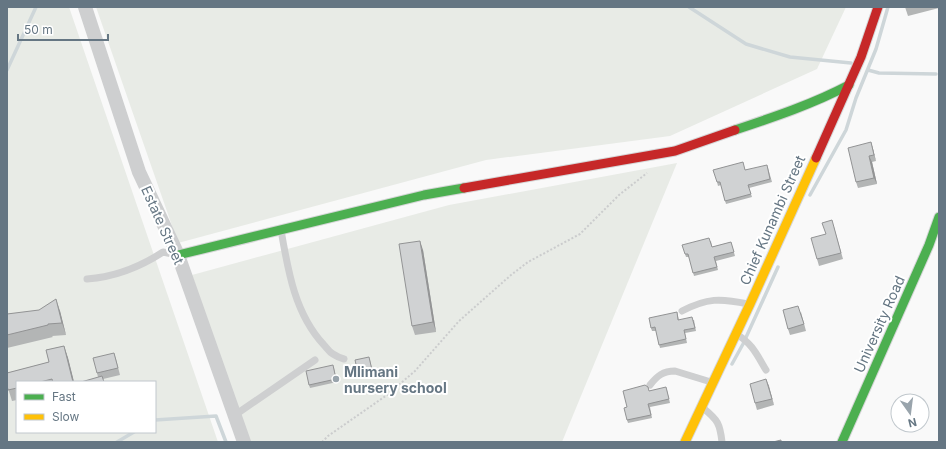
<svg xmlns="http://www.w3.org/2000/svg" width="946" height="449" font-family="Inter,sans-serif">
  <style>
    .green { fill: #e8ebe6; fill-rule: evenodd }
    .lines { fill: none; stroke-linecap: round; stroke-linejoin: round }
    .stream { stroke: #ced6d9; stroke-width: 3.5 }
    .fast-casing { stroke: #d5d6d7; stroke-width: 11 }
    .slow-casing { stroke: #d5d6d7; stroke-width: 11 }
    .jam-casing { stroke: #d5d6d7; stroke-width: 11 }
    .path { stroke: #cbcccd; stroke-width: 2; stroke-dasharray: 2 2; stroke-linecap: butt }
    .lane { stroke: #cecfd0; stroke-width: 7 }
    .street { stroke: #cecfd0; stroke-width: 14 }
    .fast { stroke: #4caf50; stroke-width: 9 }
    .slow { stroke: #ffc107; stroke-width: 9 }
    .jam { stroke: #c62828; stroke-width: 9 }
    .wall { fill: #b3b5b5 }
    .shaded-wall { fill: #929394 }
    .building { fill: #d0d2d3; stroke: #929394 }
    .poi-dot { fill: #99a4ac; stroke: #fff; stroke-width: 1.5 }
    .labels { text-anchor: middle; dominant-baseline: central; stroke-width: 4; stroke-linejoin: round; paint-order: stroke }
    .street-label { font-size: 14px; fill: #657683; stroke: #fff }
    .poi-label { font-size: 14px; font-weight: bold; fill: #657683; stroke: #fff; text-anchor: start }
  </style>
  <rect width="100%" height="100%" fill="#f9f9f9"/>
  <path class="green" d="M7,7H69L218,442H7ZM17,382H155V432H17Z
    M96,7H846L817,69L670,136L486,160L178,243Z
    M677,163L562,442H250L192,275L449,205Z"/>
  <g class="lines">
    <path class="stream" d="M689,7L746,44L790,57L851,63
      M7,70L36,7
      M868,70L879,73L936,74
      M810,195L846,130L856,98L876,49L888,7
      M732,364L743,344L778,267
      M155,420L216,416L226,442
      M117,442L134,432"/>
    <g class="fast-casing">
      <path id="fast" d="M735,130C774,117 813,104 849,85
        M178,255L424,195L464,188
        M842,442L929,245L939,217"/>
    </g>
    <g class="slow-casing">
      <path id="slow" d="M685,442L750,304L816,158"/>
    </g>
    <g class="jam-casing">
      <path id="jam" d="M816,158L861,57L878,7
        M464,188L675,151L735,130"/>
    </g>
    <path class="path" d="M322,442L328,436L387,395L415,371L459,321L511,275L528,262L580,234L619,195L647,173"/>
    <path class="lane" d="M281,230C288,271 295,314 324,345C327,348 329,352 333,354C336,356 340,358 344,359
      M87,279C114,277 140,267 163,252L177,255
      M682,311C707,298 720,298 748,304
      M736,334C752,343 757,355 766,370
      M650,385C657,376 663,371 675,371L711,382
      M703,408C718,420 720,424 722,442
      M235,415L315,360"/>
    <path class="street" d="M85,7L139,172L178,255L244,442"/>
    <use href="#fast" class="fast"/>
    <use href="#slow" class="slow"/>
    <use href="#jam" class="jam"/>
  </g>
  <path class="wall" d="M905,7H939V8L908,16Z
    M871,142L873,149L876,161L872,162L877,184L858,188L856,182Z
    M768,168L772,182L749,188L752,197L726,204L721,185L718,186L717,182L745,170Z
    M834,227L843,259L819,266L817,259L826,234Z
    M711,241L712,247L731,242L735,256L716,261L718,270L694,276L689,257H686L685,254Z
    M423,250L436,332L415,335L412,326Z
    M60,311L66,335L52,336L53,337L7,348V314Z
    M677,312L679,320H694L696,331L685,333L687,343L660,348L656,331H652L651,328Z
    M801,312L806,331L790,335L788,329Z
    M64,346L68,358L74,382H17V400L12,401L7,385V373L49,362L46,350Z
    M114,353L116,359L120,375L103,379L98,377L97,373Z
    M370,360L373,373L359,376L358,373Z
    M334,368L337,382L310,388L309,385Z
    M766,379L774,405L757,410L755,403Z
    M667,390L670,403L650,407L652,418L628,423L627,420L649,391Z"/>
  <path class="shaded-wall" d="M871,142L873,149L876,161L874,155Z
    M869,156L872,162L877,184L874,178Z
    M420,241L423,250L436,332L433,322Z
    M56,299L60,311L66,335L62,323Z
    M64,346L68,358L74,382H73Z
    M766,379L769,386L774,405L772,399Z"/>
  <path class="building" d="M871,142L874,155L869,156L874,178L856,182L848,148Z
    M743,162L745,170L767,165L770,179L748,185L751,194L725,201L720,182H717L713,170Z
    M832,220L841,253L817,259L811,238L826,234L822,223Z
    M709,238L712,247L731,242L734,252L714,257L717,267L693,273L688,254H685L682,245Z
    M420,241L433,322L412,326L399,244Z
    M56,299L62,323L48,324V325L7,335V314L39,310Z
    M798,306L804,324L788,329L783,310Z
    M677,312L678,320L692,317L695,328L684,330L686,339L659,345L655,327L651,328L649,318Z
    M64,346L73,382H53L52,379L40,382H17V388L8,390L7,385V373L49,362L46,350Z
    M114,353L118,368L97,373L93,358Z
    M369,357L372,370L358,373L355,360Z
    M333,365L336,379L309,385L306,371Z
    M102,376L104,382H81Z
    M766,379L772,399L755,403L750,384Z
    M645,385L648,387L649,391L666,387L669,399L648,404L651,415L627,420L624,408L627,407L623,391Z
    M781,440V442H773Z"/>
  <circle class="poi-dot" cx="336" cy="379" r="4"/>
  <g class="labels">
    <g class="street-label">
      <text transform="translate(772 220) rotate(-66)">Chief Kunambi Street</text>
      <text transform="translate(163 225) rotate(66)">Estate Street</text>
      <text transform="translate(879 324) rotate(-66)">University Road</text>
    </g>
    <g class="poi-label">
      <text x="344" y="371">Mlimani<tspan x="344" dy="16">nursery school</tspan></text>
    </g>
  </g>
  <rect width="946" height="449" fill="none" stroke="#657683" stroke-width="16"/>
  <rect x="16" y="381" width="140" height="52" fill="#ffffff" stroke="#c1c8cd"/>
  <rect x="24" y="394" width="20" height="6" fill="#4caf50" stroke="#c1c8cd"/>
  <text x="52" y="401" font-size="12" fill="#657683">Fast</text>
  <rect x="24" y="414" width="20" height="6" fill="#ffc107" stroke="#c1c8cd"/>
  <text x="52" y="421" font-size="12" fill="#657683">Slow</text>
  <g transform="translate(910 413) rotate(166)"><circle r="19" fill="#ffffff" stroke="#c1c8cd"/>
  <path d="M0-3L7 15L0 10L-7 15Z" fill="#99a4ac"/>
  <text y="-6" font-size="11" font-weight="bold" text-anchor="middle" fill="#657683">N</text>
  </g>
  <path d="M18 34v6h90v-6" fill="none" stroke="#657683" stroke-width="2"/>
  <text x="24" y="34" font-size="12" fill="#657683" stroke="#ffffff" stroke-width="3" paint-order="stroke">50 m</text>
</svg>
